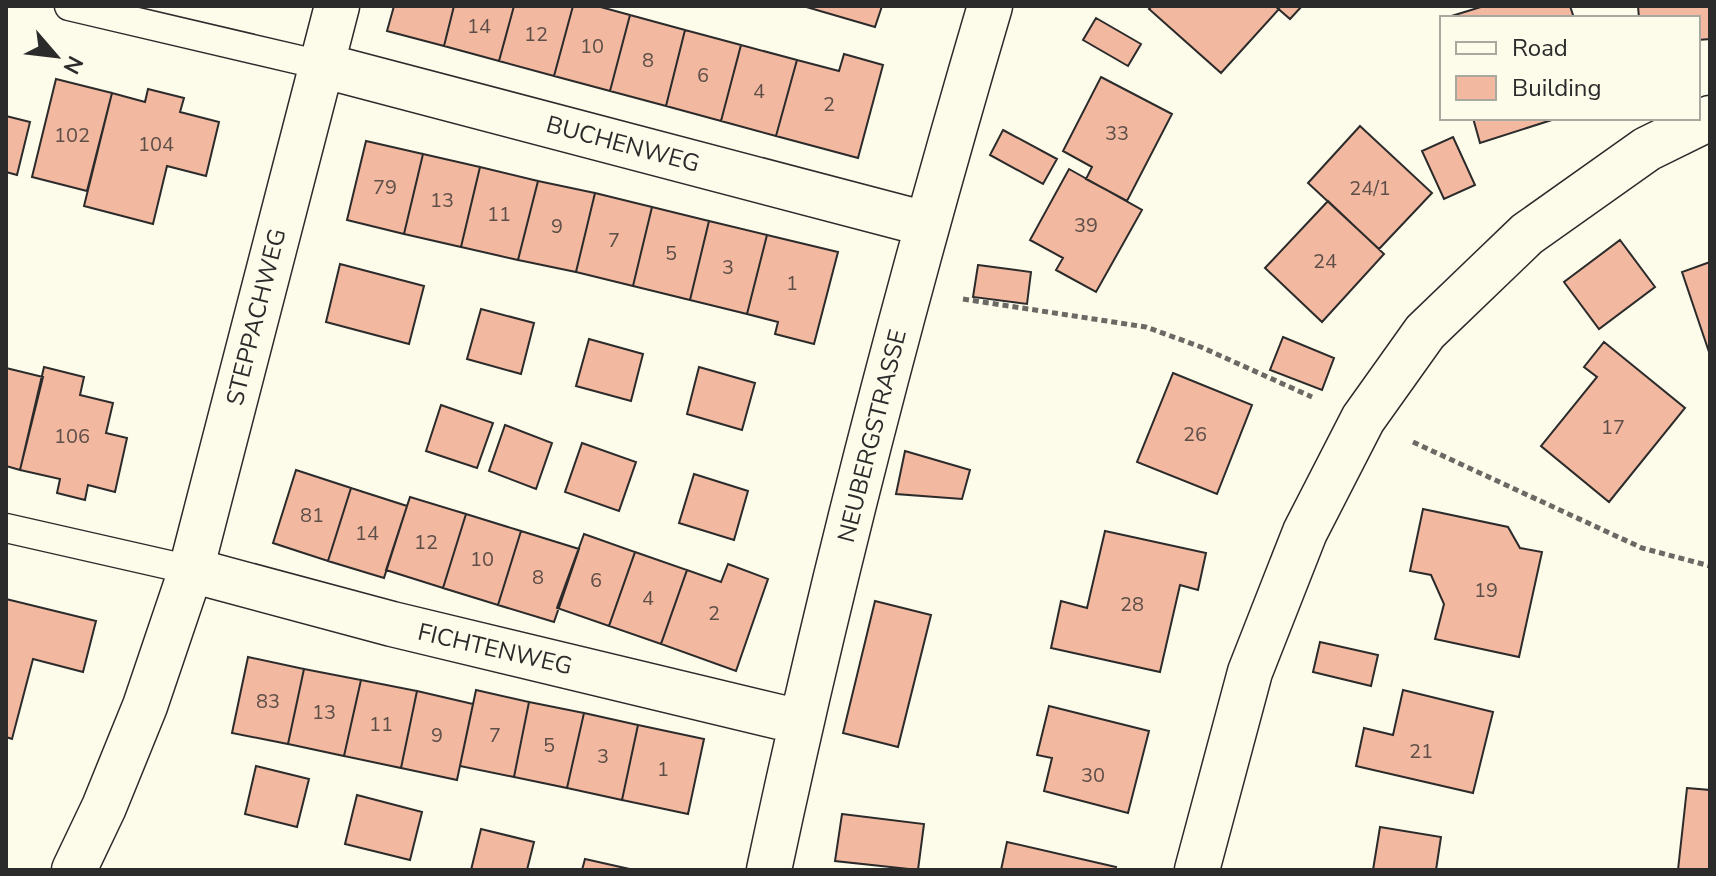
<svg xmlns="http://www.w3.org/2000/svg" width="1716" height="876" font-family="'Nunito Sans',sans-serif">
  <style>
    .building { fill: #f2b8a0; stroke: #2b2b2b; stroke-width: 2 }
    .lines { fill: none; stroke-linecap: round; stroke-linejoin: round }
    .lane-casing { stroke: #2b2b2b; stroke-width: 31 }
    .street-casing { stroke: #2b2b2b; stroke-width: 47 }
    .path { stroke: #6a6964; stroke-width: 5; stroke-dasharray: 6 4; stroke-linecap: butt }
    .lane { stroke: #fdfbea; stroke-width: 28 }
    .street { stroke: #fdfbea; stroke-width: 44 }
    .labels { text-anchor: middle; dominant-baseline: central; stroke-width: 6; stroke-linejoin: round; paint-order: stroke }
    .number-label { font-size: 20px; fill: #5d4e48 }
    .street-label { font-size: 24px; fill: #2b2b2b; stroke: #fdfbea }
  </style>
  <rect width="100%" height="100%" fill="#fdfbea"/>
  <path class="building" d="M394,6H454L444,46L387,31Z
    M454,6H514L499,61L444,46Z
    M514,6H573L554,76L499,61Z
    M573,6H597L630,15L610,91L554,76Z
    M803,6H882L875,27Z
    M1152,6H1275L1279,9L1221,73L1149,9Z
    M1275,6H1302L1290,19Z
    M1484,6H1570L1574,18H1445Z
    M1638,6H1710V39L1698,40V18H1639Z
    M630,15L685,30L666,106L610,91Z
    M1096,18L1141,44L1128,66L1083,40Z
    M685,30L741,45L721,121L666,106Z
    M741,45L797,60L776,136L721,121Z
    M844,54L883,65L858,158L776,136L797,60L839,71Z
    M1101,77L1172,114L1127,201L1086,179L1092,167L1063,151Z
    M56,79L112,93L87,191L32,177Z
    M148,89L184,98L180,112L219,122L206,176L167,166L153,224L84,206L112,93L145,102Z
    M6,116L30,122L17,175L6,172Z
    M1473,118H1555V119L1480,143Z
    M1360,126L1432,193L1379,249L1308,183Z
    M1003,130L1057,159L1043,184L990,155Z
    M1453,137L1475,185L1444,199L1422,151Z
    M366,141L423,154L404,234L347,220Z
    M423,154L480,167L461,247L404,234Z
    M480,167L538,181L518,260L461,247Z
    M1069,169L1142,210L1096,292L1056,270L1063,258L1030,240Z
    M538,181L595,193L576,272L518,260Z
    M595,193L652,207L633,286L576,272Z
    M1328,201L1384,254L1322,322L1265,268Z
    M652,207L709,221L690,300L633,286Z
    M709,221L767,235L747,314L690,300Z
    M767,235L838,252L814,344L775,334L778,322L747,314Z
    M1620,240L1655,287L1599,329L1564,282Z
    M1710,262V355L1682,272Z
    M340,264L424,286L409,344L326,322Z
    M978,265L1031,272L1027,304L973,297Z
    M481,309L534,323L521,374L467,359Z
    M1283,337L1334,358L1322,390L1270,370Z
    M589,339L643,354L631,401L576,386Z
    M1604,342L1685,408L1609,502L1541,446L1597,377L1584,367Z
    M44,367L84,377L80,395L113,403L106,433L127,438L115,492L88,485L85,500L57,493L60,479L20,470Z
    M699,367L755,383L742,430L687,414Z
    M6,368L43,377L20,470L6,466Z
    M1173,373L1252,405L1217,494L1137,462Z
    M441,405L493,423L477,468L426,451Z
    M505,425L552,443L536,489L489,471Z
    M582,443L636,462L619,511L565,492Z
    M905,451L970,470L962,499L896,494Z
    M296,470L351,488L328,561L273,543Z
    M694,474L748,491L734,540L679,523Z
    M351,488L407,506L384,578L328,561Z
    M410,497L466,514L443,588L386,570Z
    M1423,509L1508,527L1520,548L1542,552L1519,657L1435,639L1444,604L1431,575L1410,571Z
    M466,514L521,531L498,605L443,588Z
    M521,531L579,549L554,622L498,605Z
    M1105,531L1206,553L1198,590L1180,585L1160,672L1051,648L1061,601L1087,608Z
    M584,534L635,552L609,626L557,608Z
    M635,552L687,570L661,644L609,626Z
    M728,564L768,579L736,671L661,644L687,570L721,582Z
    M6,599L96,621L83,672L33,659L12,739L6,737Z
    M875,601L931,615L898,747L843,733Z
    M1320,642L1378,655L1371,686L1313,672Z
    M248,657L304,669L288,744L232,733Z
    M304,669L361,680L344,756L288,744Z
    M361,680L417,691L401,768L344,756Z
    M476,690L529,702L514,777L460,766Z
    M1403,690L1493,712L1473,793L1356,766L1364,728L1393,735Z
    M417,691L473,704L457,780L401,768Z
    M529,702L584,713L567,788L514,777Z
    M1049,706L1149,731L1128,813L1044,791L1052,758L1037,755Z
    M584,713L638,725L622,800L567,788Z
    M638,725L704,739L688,814L622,800Z
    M256,766L309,779L297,827L245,814Z
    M1687,788L1710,790V870H1678Z
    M357,795L422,812L410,860L345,844Z
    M842,814L924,824L918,870L835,861Z
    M1380,827L1441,837L1436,870H1373Z
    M481,829L534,842L527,870H471Z
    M1007,842L1116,867L1115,870H1001Z
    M585,859L634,870H582Z"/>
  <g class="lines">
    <g class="lane-casing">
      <path id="lane" d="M69,6L321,65
        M6,528L191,570"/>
    </g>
    <g class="street-casing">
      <path id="street" d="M321,65L926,224
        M191,570L392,624L800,722
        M74,870L104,807L145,706L191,570L337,6
        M769,870C831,579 906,291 990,6
        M1197,870L1250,672L1305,532L1363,419L1425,332L1527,234L1647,149L1710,118"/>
    </g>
    <path class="path" d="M963,299L1146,327L1201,347L1312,397
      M1413,442L1642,548L1710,566"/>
    <use href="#lane" class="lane"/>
    <use href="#street" class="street"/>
  </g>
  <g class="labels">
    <g class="number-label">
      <text x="479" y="26">14</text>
      <text x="536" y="34">12</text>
      <text x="592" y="46">10</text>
      <text x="648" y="60">8</text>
      <text x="703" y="75">6</text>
      <text x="759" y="91">4</text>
      <text x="829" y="104">2</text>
      <text x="1117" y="133">33</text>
      <text x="72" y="135">102</text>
      <text x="156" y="144">104</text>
      <text x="385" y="187">79</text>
      <text x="1370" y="188">24/1</text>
      <text x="442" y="200">13</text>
      <text x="499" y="214">11</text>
      <text x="1086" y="225">39</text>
      <text x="557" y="226">9</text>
      <text x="614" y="240">7</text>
      <text x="671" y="253">5</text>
      <text x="1325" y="261">24</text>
      <text x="728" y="267">3</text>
      <text x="792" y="283">1</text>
      <text x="1613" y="427">17</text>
      <text x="1195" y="434">26</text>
      <text x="72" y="436">106</text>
      <text x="312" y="515">81</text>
      <text x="367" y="533">14</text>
      <text x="426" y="542">12</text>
      <text x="482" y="559">10</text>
      <text x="538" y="577">8</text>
      <text x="596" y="580">6</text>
      <text x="1486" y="590">19</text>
      <text x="648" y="598">4</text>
      <text x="1132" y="604">28</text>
      <text x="714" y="613">2</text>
      <text x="268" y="701">83</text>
      <text x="324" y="712">13</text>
      <text x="381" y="724">11</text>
      <text x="437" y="735">9</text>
      <text x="495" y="735">7</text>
      <text x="549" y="745">5</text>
      <text x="1421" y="751">21</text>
      <text x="603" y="756">3</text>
      <text x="663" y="769">1</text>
      <text x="1093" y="775">30</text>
    </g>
    <g class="street-label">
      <text transform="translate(623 144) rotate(15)">BUCHENWEG</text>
      <text transform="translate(256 317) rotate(-76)">STEPPACHWEG</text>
      <text transform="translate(872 436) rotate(-76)">NEUBERGSTRASSE</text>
      <text transform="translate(495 649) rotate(13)">FICHTENWEG</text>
    </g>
  </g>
  <rect width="1716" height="876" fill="none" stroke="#2b2b2b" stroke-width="16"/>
  <rect x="1440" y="16" width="260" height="104" fill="#fdfbea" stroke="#a9a89e" stroke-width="2"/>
  <rect x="1456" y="42" width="40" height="12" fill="#fdfbea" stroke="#a9a89e" stroke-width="2"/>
  <text x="1512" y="56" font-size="24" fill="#2b2b2b">Road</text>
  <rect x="1456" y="76" width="40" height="24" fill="#f2b8a0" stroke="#a9a89e" stroke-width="2"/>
  <text x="1512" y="96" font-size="24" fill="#2b2b2b">Building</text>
  <g transform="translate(56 56) rotate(118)" stroke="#fdfbea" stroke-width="6" paint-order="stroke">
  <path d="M0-6L14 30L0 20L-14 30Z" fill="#2b2b2b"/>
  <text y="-12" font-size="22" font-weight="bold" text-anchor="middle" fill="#2b2b2b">N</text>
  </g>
</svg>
